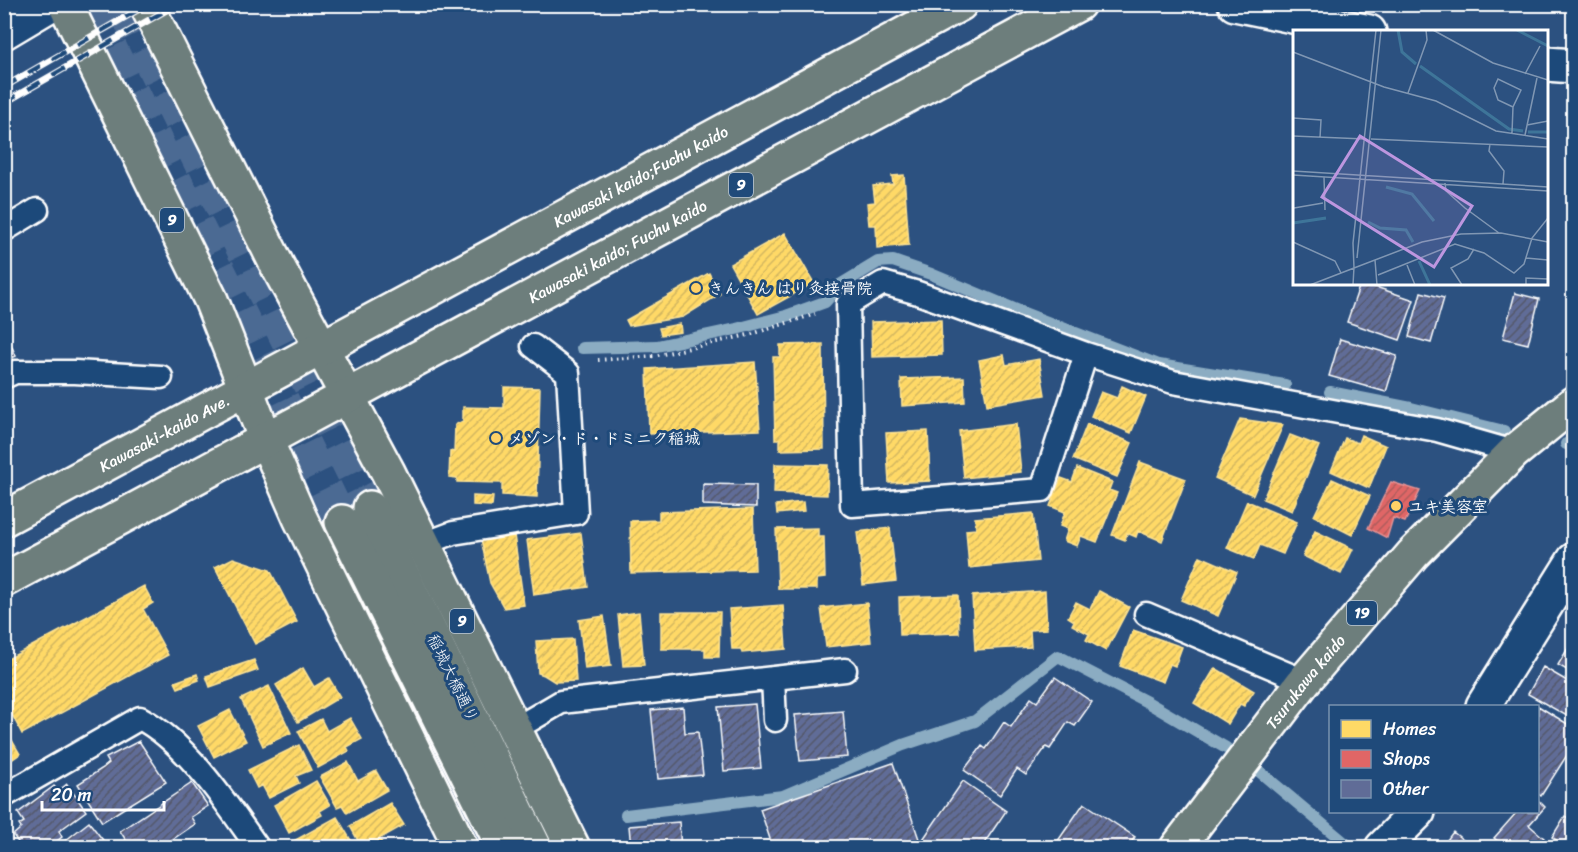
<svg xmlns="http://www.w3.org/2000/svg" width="1578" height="852" font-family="Sriracha,'Klee One',sans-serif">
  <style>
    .homes { fill: url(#homes-hatch); stroke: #ffe494; stroke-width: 1.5 }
    .shops { fill: url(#shops-hatch); stroke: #e99494; stroke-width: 1.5 }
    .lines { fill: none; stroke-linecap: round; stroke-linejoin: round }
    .stream { stroke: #8bacc2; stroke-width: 12 }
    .building { fill: url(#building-hatch); stroke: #fff; stroke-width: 1.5 }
    .primary-tunnel { stroke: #4c6b93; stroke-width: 33; stroke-dasharray: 33 16; stroke-linecap: butt }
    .service-casing { stroke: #fff; stroke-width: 27 }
    .minor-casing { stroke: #fff; stroke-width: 38 }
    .primary-casing { stroke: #fff; stroke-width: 38 }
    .path { stroke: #fff; stroke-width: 4; stroke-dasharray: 1.5 4.5; stroke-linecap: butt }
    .service { stroke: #1f4a7a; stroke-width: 22 }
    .minor { stroke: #1f4a7a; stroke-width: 33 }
    .primary { stroke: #6d7e7c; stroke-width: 33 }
    .rail-casing { stroke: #fff; stroke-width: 7 }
    .rail { stroke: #1f4a7a; stroke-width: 4.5; stroke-dasharray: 14; stroke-linecap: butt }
    .poi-dot { fill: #ffd166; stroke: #1f4a7a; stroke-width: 2 }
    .labels { text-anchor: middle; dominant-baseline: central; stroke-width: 6; stroke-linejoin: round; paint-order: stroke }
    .shield { fill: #1f4a7a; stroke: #bcc9d7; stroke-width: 1.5 }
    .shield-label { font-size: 15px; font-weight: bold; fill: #fff }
    .street-label { font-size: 16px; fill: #fff; stroke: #1f4a7a }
    .poi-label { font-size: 16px; font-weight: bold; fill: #fff; stroke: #1f4a7a; text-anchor: start }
    .inset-river { fill: none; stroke: #3e7599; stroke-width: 3 }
    .inset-road { fill: none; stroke: #8097b3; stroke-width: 1.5 }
    .view { fill: #bd96df; fill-opacity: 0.15; stroke: #bd96df; stroke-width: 3 }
    .inset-edge { fill: none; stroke: #fff; stroke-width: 3 }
  </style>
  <defs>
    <pattern id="homes-hatch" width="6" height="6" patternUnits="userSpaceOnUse" patternTransform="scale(1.5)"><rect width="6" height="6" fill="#ffd966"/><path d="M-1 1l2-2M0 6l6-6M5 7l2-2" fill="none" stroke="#d2b660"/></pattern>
    <pattern id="shops-hatch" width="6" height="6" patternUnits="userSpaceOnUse" patternTransform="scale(1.5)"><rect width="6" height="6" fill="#e06666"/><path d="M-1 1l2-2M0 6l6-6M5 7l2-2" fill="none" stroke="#ac5d5d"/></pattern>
    <pattern id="building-hatch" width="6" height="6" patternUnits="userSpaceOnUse" patternTransform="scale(1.5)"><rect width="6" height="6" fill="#606c97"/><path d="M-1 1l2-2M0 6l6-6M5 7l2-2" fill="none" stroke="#54596a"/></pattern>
  </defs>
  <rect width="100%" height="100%" fill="#2c5180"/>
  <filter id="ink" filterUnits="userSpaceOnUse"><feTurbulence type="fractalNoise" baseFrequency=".0167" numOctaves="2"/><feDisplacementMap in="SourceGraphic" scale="12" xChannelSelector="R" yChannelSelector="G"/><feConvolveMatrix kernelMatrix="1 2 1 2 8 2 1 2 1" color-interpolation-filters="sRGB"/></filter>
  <g filter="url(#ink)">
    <path class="homes" d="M904,175L909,245L877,248L876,225H869L867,203L875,202L873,186L893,184L892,176Z
      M785,233L814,283L758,314L730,264Z
      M709,273L720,294L683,317L629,326L626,320Z
      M941,320L942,355L872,357L871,322Z
      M680,324L681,332L661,335L659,328Z
      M823,344L824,449L780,450V439H775L773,357H780V345Z
      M1004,355L1006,365L1039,359L1045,395L987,405L979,360Z
      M755,362L760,430L649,434L647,369Z
      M964,377L965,402L902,406L901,379Z
      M1122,386L1146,397L1131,433L1091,416L1101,392L1117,398Z
      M504,387L540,388L537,497L502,495V483L457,482V478L449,477L450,451L454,452L455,425L463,421V407L504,408Z
      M1240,419L1283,425L1253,495L1215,478Z
      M1016,424L1021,472L964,478L959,431Z
      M1087,424L1132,443L1117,477L1073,459Z
      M928,431L930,481L889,483L886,433Z
      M1290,435L1319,446L1292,511L1263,499Z
      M1361,435L1386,446L1369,488L1331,471L1345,438L1358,443Z
      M1140,462L1186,479L1162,541L1138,531L1136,537L1127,533L1125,540L1112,535Z
      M775,464L828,465L827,495L774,493Z
      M1077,468L1112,482L1109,490L1117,493L1097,542L1081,536L1077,546L1064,541L1068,529L1060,526L1065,512L1050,506L1061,478L1072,482Z
      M1332,479L1370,496L1352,535L1314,516Z
      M473,496L493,497L492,506L473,505Z
      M1247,501L1297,522L1283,554L1260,545L1254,559L1227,548Z
      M803,502L804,511L777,514L776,505Z
      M753,509L755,570L631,573L630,521L659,520V512Z
      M1033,513L1038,561L969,568L966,530L976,529L975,518Z
      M818,528V537H824L825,578L817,579V589H778L776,529Z
      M890,528L896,581L863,585L857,532Z
      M1315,531L1353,549L1341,574L1303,556Z
      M581,533L588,587L534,595L527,540Z
      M514,535L524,605L504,608L490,583L481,539Z
      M1200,556L1237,572L1218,616L1181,600Z
      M233,558L270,570L297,622L255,644L215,567Z
      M144,586L153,603L143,609L168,655L22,734L7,705L4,707V661Z
      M1045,591L1047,629L1030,630L1031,647L975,650L972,596Z
      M1099,591L1129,607L1106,651L1086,640L1089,634L1072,625L1074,621L1068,617L1076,602L1090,609Z
      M958,595L959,633L900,635L899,597Z
      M867,603L871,642L826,647L821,608Z
      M783,605L786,649L742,653L741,649H732L729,609Z
      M639,612L644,665L623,666L618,615Z
      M661,612H720L719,657H705V649H661Z
      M604,616L611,666L585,669L579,620Z
      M1133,630L1182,647L1175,666L1170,664L1163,682L1120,666Z
      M573,639L576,681L555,682L544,675L538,673L536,641Z
      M254,660L258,670L210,687L206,676Z
      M303,668L314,687L329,678L340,697L298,722L276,685Z
      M1215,668L1254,691L1244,706L1240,704L1228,724L1194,703Z
      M197,674L199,680L178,688L175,682Z
      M269,686L291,733L263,746L241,699Z
      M230,710L246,741L214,757L198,726Z
      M350,718L362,739L347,747L349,751L318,768L298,731L321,719L327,731Z
      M10,737L20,754L10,761L4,752V741Z
      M299,745L311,770L296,776L299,783L269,798L262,785L257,788L248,770Z
      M348,762L358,781L376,771L387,790L347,813L342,805L337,807L320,777Z
      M316,781L330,805L320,811L322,815L289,833L274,805Z
      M390,803L404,825L379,839L383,844L377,848H362L350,826Z
      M337,817L355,847L292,848L290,843Z"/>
    <path class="shops" d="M1391,482L1420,491L1405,522L1393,518L1387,538L1368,528Z"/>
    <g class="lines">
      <path class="stream" d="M582,348L657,346L736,329L786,316L825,302L840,285L878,262L893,261L931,274L1024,313L1159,365L1285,385
        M1330,392L1411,408L1504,431
        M1566,444L1574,446
        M1260,772L1351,848
        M626,815L783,796L903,745L975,721L1058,656L1147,702L1226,748"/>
    </g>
    <path class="building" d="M1360,284H1367L1414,300L1400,340L1347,322Z
      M1421,292L1444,298L1431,343L1409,337Z
      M1515,293L1539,299L1528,344L1503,338Z
      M4,329L16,356L4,361Z
      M1340,339L1397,356L1386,392L1329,376Z
      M703,484L756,485V507L703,505Z
      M1574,638V674L1558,665Z
      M1543,667L1574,685V720L1528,694Z
      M1055,677L1092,702L1075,726L1068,722L1050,749L1046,747L1026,775L1017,769L1000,795L964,770L982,746L986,749L1004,722L1011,727L1031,698L1037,702Z
      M755,704L761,768L724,771L718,707Z
      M1535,704L1574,728V744L1541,796L1538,794V706H1534Z
      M683,707L685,733L698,732L703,775L658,779L651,710Z
      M843,711L847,757L800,761L795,715Z
      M139,741L166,782L102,822L78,784L103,768L109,763L106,758Z
      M893,763L919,839L893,848H773L760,809Z
      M963,781L1006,811L981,848H917Z
      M192,783L208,806L191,817L195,824L160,848H131L120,831Z
      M67,784L86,811L59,831L62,837L48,848H22L13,835L21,828L19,825L24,822L18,813L54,786L58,791Z
      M1538,800L1545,807L1529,825L1544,838L1536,848H1505L1494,838L1517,812H1538Z
      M1084,803L1135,837L1127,848H1053Z
      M1565,816L1574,822V848H1568L1552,837Z
      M89,822L109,848H56Z
      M679,822L681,848H631L629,826Z
      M1453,832L1473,848H1441Z"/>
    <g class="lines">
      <path class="primary-tunnel" d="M89,4L342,522
        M122,4L370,508"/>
      <g class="service-casing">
        <path id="service" d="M4,230L37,210
          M1086,354L1042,490L852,505L848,304L883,283L918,293L1086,354L1173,382L1437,430L1514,452
          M4,377L15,372H75L161,377
          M424,544L453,533L576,513L568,373L533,346
          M1146,614L1304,681
          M773,678L775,720
          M515,729L561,702L845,670
          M4,796L140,718C187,743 227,804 258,848"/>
      </g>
      <g class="minor-casing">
        <path id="minor" d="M1235,4L1369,32
          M4,32L51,4
          M1546,64L1574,66
          M1483,706L1574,560
          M1382,848L1418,812"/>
      </g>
      <g class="primary-casing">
        <g id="primary">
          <path d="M65,4L211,300L266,440L300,518L461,848"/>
          <path d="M146,4L277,265L388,472L573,848"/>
          <path d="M370,508L535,848"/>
          <path id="s1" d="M4,519L960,4"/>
          <path d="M342,522L504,848"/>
          <path id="s2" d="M4,580L1078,4"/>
          <path id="s3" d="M1177,848L1304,681L1413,554L1514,452L1574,403"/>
        </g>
      </g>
      <path class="path" d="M598,360L654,356L752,334L815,314"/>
      <use href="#service" class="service"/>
      <use href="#minor" class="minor"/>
      <use href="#primary" class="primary"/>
      <g class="rail-casing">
        <path id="rail" d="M4,87L148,4
          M4,103L177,4"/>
      </g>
      <use href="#rail" class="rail"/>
    </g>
  </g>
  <g class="poi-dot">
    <circle cx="696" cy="288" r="6"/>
    <circle cx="496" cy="438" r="6"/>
    <circle cx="1396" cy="506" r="6"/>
  </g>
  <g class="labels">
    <g class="shield">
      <rect x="729" y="173" width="24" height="24" rx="4.5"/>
      <rect x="160" y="208" width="24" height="24" rx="4.5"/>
      <rect x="1347" y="601" width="30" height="24" rx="4.5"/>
      <rect x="450" y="609" width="24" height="24" rx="4.5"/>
    </g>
    <g class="shield-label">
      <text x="741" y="185">9</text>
      <text x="172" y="220">9</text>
      <text x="1362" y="613">19</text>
      <text x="462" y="621">9</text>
    </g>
    <g class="street-label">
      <text stroke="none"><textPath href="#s1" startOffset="723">Kawasaki kaido;Fuchu kaido</textPath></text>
      <text stroke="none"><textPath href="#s2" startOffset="696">Kawasaki kaido; Fuchu kaido</textPath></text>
      <text stroke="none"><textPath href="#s1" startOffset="182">Kawasaki-kaido Ave.</textPath></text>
      <text transform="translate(453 678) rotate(64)">稲城大橋通り</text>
      <text stroke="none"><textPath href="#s3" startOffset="210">Tsurukawa kaido</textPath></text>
    </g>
    <g class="poi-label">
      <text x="708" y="288">きんきん はり灸接骨院</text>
      <text x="508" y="438">メゾン・ド・ドミニク稲城</text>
      <text x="1408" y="506">ユキ美容室</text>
    </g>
  </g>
  <g transform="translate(1293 30)">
    <rect width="255" height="255" fill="#2c5180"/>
    <path class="inset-river" d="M105,0L109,22L123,34M224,0L255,16M127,36L216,99L230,101M235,102H255M93,157L119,164L141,191M75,192L87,198L113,200L120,212M0,193L33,188M126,231L137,255"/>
    <path class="inset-road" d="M140,0L200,33L255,50M0,22L91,57L143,71L203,101L255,109M232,44L247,16M115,63L134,10L133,0M0,88L28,90L27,108M234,95L255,91M219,103L220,77L228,60L205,49L201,58L205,70L220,77M232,105L244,48M0,106L72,109M78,109L255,117M197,114L196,121L211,141L210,154M0,141L255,157M0,145L255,161M31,147L32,180M152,153L153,161L172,178L206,203M1,178L30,173M0,212L42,231L48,243M64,228L88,0M233,228L255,230M82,230L84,255M114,235L122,255M61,238L60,213L83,0M61,238L129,212L168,204L208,203L255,212M85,245L162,214L191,223L221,243L231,234L239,208L255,188M17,255L61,238M60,255L61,237M169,255L158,238L175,229L181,219M233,255V248L255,249"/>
    <path class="view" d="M67,106L179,176L141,237L29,167Z"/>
    <rect width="255" height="255" class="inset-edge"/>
  </g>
  <rect width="1578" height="852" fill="none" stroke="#1f4a7a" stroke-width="24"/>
  <rect x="12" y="12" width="1554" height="828" fill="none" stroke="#fff" stroke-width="2" filter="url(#ink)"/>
  <rect x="1329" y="705" width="210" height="108" fill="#1f4a7a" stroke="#7992af" stroke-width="1.5"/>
  <rect x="1341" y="720" width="30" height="18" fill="#ffd966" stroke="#7992af" stroke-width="1.5"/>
  <text x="1383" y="735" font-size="18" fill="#ffffff">Homes</text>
  <rect x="1341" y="750" width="30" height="18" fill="#e06666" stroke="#7992af" stroke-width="1.5"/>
  <text x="1383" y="765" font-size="18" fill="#ffffff">Shops</text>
  <rect x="1341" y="780" width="30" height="18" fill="#606c97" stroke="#7992af" stroke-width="1.5"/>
  <text x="1383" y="795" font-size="18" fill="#ffffff">Other</text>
  <path d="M42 801v9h122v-9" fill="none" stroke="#ffffff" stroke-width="3"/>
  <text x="51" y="801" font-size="18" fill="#ffffff" stroke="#1f4a7a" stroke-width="4.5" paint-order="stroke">20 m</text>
</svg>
